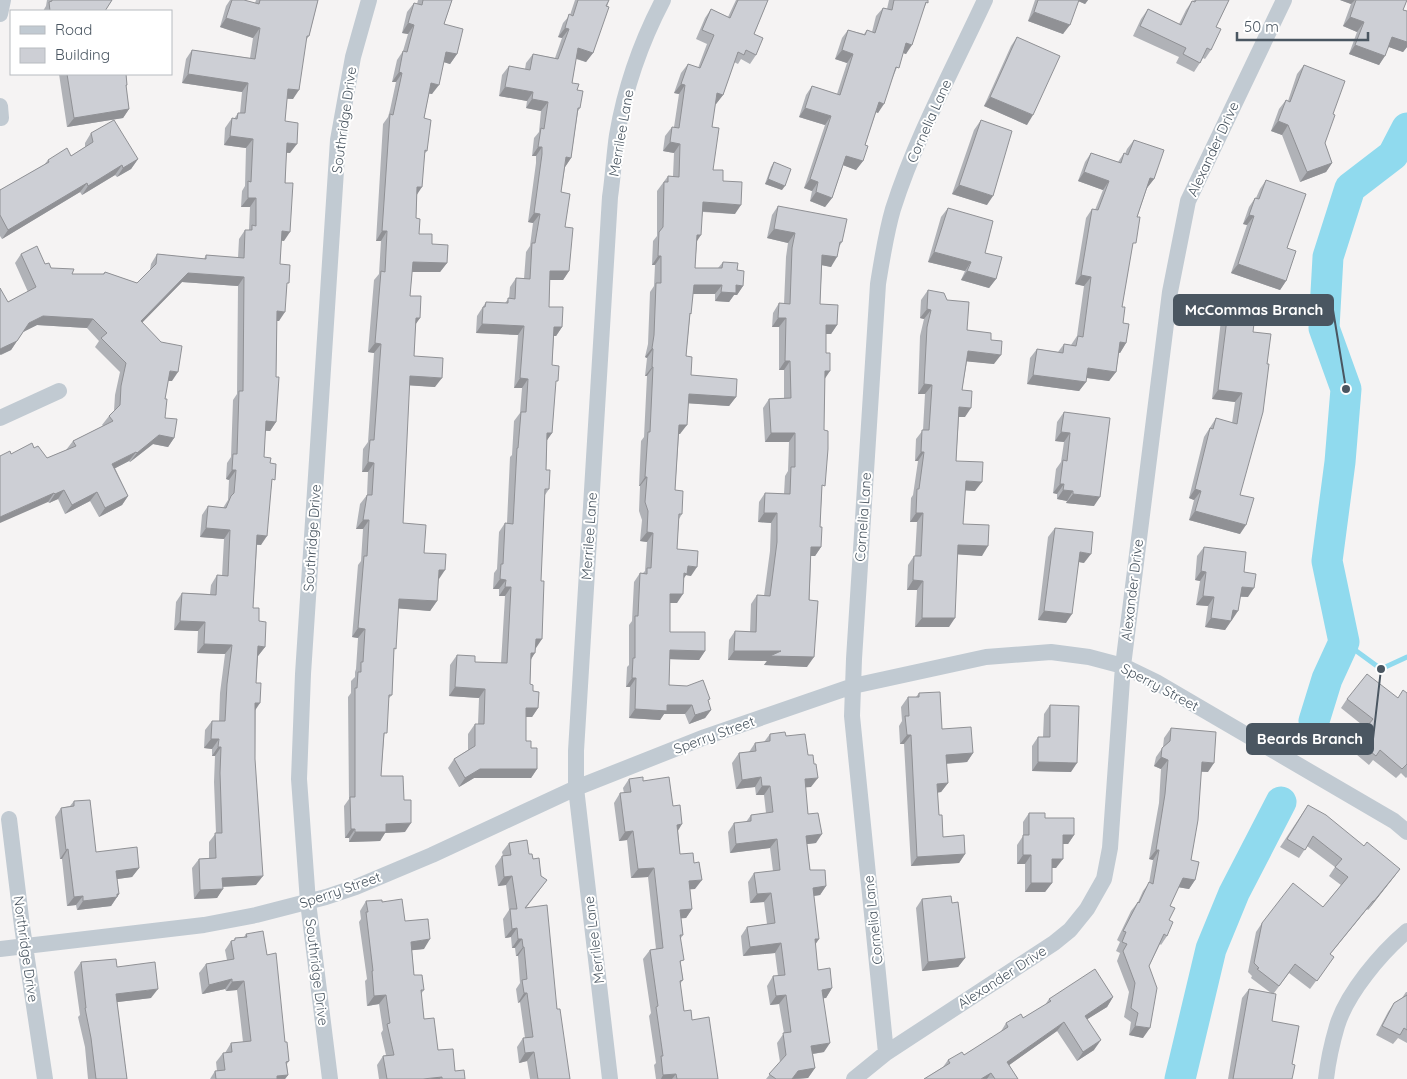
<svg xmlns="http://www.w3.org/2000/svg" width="1407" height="1079" font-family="Quicksand,sans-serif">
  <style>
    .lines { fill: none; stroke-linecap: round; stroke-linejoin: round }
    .stream { stroke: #90daee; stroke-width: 5 }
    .river { stroke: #90daee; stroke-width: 31 }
    .street { stroke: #c1cad2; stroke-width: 16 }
    .wall { fill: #b0b2b7 }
    .shaded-wall { fill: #909195 }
    .building { fill: #cdcfd5; stroke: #909195 }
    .labels { text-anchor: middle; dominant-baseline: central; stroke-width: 4; stroke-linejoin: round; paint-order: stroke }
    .street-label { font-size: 14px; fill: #4a5661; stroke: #fff }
    .leader { fill: none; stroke: #4a5661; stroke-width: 2 }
    .callout-dot { fill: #4a5661; stroke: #fff; stroke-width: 2 }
    .callout { fill: #4a5661; stroke: #4a5661; stroke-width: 2 }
    .callout-label { font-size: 15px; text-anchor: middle; font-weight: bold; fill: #fff }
  </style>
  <rect width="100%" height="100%" fill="#f5f3f3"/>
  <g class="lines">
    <path class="stream" d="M1344,642L1381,669L1407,657"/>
    <path class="river" d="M1314,721L1327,679L1344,642L1327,561L1340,462L1346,389L1324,328L1328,257L1350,188L1393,155L1407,128
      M1180,1079L1211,949L1234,893L1281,802"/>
    <path class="street" d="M0,14L3,0
      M0,106L1,118
      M0,418L59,391
      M9,819L22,926L45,1079
      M0,949L204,925L256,915L326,897L356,887L432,855L576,788L705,737L853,686L986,657L1051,652L1089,657L1123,666L1156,682L1394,821L1407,832
      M886,1053L852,716L854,659L878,284C882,259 886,233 893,209C916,137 953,69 985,0
      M330,1079L308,902L299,779L303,674L338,140L353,57L369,0
      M610,1079L576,788V751L610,197C613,177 614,156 617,135C625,88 641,42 663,0
      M854,1079L886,1053L1054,943L1070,930L1087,909L1104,879L1110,848L1123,666L1170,292L1188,201L1284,0
      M1326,1079C1328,1061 1332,1043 1337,1026C1347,993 1381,953 1407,931"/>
  </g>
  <path class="wall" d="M47,0H112L105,11H43L46,6Z
    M230,0H244L255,3L256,0H318L309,36L306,40L293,99H287L285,121L290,153H286L284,241L281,240L280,264L287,287L279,321H277L276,377V422L270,431H265L264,457L270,463L272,484L261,545H257L253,608L259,621L265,647L258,656L256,683L255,759L256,885L223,887L217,898L194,899L192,868L199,859L209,858V842L216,833L214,782L215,756H212V749L204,748L205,730L212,721H219L220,693L225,654L197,653L198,631L174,630L176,602L182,593L210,594L211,585L217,575L222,576L224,539L200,537L202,515L208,506L223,508L228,500L229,480L226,479L227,463L231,457L233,400L237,394L238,286L182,282L142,322L172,381H168L165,399V418L174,438L168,447L153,444L130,462L129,461L115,468L128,496L122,505L99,517L90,501L65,514L58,499L49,503L11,454L34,448L47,458L66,450L73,441L103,426L102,425L109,416L114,411L115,395L120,372L95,347L99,341L87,328L37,325L23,332L11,350L1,355L8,302L28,292L15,263L21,254L45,264L51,268L72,274H103L105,272L137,283L150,270L151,264L157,254L204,259L206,255L238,258L239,239L245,230H249V229L250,207H241L242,191L245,186L246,148L224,145L225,128L232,118L234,119L238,113H240L242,92L182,83L186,59L192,50L250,58L253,38L220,27L226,6Z
    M418,0H452L444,24L457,54L450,64L444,62L432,94L429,93L424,118L427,151L424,154L417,195L416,218L419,234L432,244L447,263L440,272H412L410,296L420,318L415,324L414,356L435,387L409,385L403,523L424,553L438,579L437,601L430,611L398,608L394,652L392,695L389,698L384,738L381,776L405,832L385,833L380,841L349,842V838H345L344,806L349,799L348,697L351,693V681L355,677V672L356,669L358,638L352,637L358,565L361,561L363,529H356L360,504L367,495L368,472H362L363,449L368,442L374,353L368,352L374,280L379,274L381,241H376L383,124L388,117L390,110L396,82H392L397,60L403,51L408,34L402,33L407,12L414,3L417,4Z
    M575,0H609L593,53L586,62L576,59L572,83L577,90L580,108L578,111L571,158L565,167L561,192L569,271L563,280H550L549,307L562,327L556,336H554L552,365L555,385L552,433L547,440L546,470L549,489L545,495L536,648L531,660L530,684L538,708L532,717H526V741L531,748L537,769L531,778H474L459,787L448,768L454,759L468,750V734L475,724H478L479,698L449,696L450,665L457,655L475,662L501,663L505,596H499V589H493L494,573L497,569L499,532L505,523H507L510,457L512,455L514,421L520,413L522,388H514L518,335L476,333L477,316L486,302L505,303L509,298L510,287L516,278L524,279L526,252L530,246L533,223L528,222L536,163V156H532L534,138L539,132L541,111L526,108L527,101L499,96L502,75L509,66L525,69L526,63L533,54L555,58L562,38L558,37L563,23L570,15Z
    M736,0H768L754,34L756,55L750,64L741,59L738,64L734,62L723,95L716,104H715L712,127L713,170L723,181L735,214L703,212L697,241L695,268H718L723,262L737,270L743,286L737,295H734L729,302L715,301V294H693L690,316L686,356L691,375L736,397L729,406L688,403L680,434H679L675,490L682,514L679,519L677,549L691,576L686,575L684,578L677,603H670V632L705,651L699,660L670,659L669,685L708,702L711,710L705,718L689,724L685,714H664L660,720L629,718L630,687H626L627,667L629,665V625L632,621L634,582L640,573H643L645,571L647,542L640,541L642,520L639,511L640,486H639L641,441L644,437L647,376H645L647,358L645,357L648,344L650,292L654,286L655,265H652L653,241L657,236V191L668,176H673L674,153L663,151L665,136L672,127H674L679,94L674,93L681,73L688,64L698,68L707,44L696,39L705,18L711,9L728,17Z
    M889,0H928L924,8L906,54L903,53L878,113L876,112L865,145L863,161L856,170L843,165L832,198L825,207L810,201L812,191L804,188L825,125L799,117L806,95L812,86L837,94L847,63L835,59L842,38L848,30L864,34L867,30L872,32L876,16L883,8L887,9Z
    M1035,0H1088L1085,4L1078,1L1063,34L1028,21Z
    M1194,0H1229L1216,27L1211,50L1205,59L1203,58L1194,72L1176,63L1179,57L1133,36L1141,19L1148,9L1179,24L1186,10L1192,1H1193Z
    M1340,0H1407L1403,10L1407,11V47L1403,52L1389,47L1379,65L1349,54L1357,32L1343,26L1351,4Z
    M1017,37L1027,125L984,106L1011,46Z
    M1304,65L1333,114L1325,143L1332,163L1326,172L1300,182L1282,135L1271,131L1279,109L1286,100L1288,101L1297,74Z
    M59,74H126L127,85L126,87L129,109L123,118L67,127Z
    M981,120L987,205L952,194L974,130Z
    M91,133L138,159L131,169L117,177L115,175L82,195L80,192L2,239L0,236V190L44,165L48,160L71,156L85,147V143Z
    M1134,140L1154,179L1147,188L1137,217L1122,307L1123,323L1126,343L1120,353L1119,352L1116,372L1109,381L1086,378V382L1079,391L1027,384L1030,358L1037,349L1058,352L1064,344L1071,345L1077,336L1084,286L1075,284L1086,218L1092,209L1095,210L1103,190L1078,181L1085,162L1091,153L1118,162L1124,153L1125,154L1127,149Z
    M774,162L782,190L765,184L771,167Z
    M1266,180L1287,248L1286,281L1280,290L1231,273L1247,225L1243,224L1249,207L1255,198H1256L1260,189Z
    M778,206L842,242L839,247L831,267L822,265L820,304L837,325L831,334H826L822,490L820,527L821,547L815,556H811L807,667L764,665L767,661L728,660L729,640L735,631L750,632L751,604L757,595L764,596L770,551L771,523L758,522L759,502L765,493L784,494L785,476L788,471L789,442H765L763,408L769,399L784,398V370H779V327H772L773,313L779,303L784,304L786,257L788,243L767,238L772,215Z
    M948,208L985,253L996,279L989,288L961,280L965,271L928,262L941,217Z
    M928,290L947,300L967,330L991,340L994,364L967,361L962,390L965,417H959L956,461L975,491L965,490L963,524L982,556L957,554L949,627H915L917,590H907L908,565L914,556H915L917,522H910L911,498L913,495L918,461H915L916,439L923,430L925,394H918L920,336L924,319L920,318L921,300Z
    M1228,311L1253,332L1240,495V534L1189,520L1194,500L1189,498L1204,437L1216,418L1232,423L1235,402L1212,399L1221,320Z
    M1064,412L1094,506L1066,503L1067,501L1057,499V494L1053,493L1056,469L1061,462L1064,442L1055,441L1057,422Z
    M1055,528L1084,563L1079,562L1066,623L1038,620L1048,537Z
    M1204,547L1244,572L1248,597H1240L1232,620L1225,630L1205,627L1208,606L1196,605L1200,581L1195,580L1197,556Z
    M919,693L942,729L973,753L967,762L946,764L948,783L941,792L937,793L939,815L943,837L965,854L959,863L911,866L904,744H900L899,726L902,721L901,707L908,697H916Z
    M1407,693V777L1406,778L1401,773L1396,778L1373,760L1369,765L1350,749L1366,728L1341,708L1347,699L1398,698Z
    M1050,705L1071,772L1032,771V746L1038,737H1043L1044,714Z
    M1171,728L1208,772H1201L1191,860L1195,880L1189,889L1178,887L1170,906L1169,920L1167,936L1161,945L1160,944L1149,966L1143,1038L1129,1035L1131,1022L1124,1017L1129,992L1117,961L1120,953L1116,951L1120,942L1117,940L1131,911L1138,902L1143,891L1149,883L1153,860L1149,859L1159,803L1161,769L1154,766L1156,757L1163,747L1164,738Z
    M770,734L786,736L811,787H805L808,814L816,843L807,844L810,870L826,886L820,895L814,896L815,944L818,970L832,988L826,998H824V1052L813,1054L815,1068L808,1078L799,1079H766L780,1062L777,1043L784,1033L779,1004L770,1005L767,986L773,976H778L775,953L743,956L741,936L747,927L767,924L764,902L750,903L748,882L754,873L773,871L770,848L730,853L728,832L734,823L746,822L751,815L766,813L764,795H756L755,787L736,789L732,763L739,753L749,752L755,743L764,742Z
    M629,779L643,781L673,806L678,831L680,854L695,889H690L692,909L686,918H681L683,935L681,938V964L683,980L680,984L684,1011L692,1020L718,1079H656L654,1065L656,1063L649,1016L651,1013L643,959L650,950L656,949L648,877L631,878L627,840L619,841L614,803L620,793H624L623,788Z
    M74,801L96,852L139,868L132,877L117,879L119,894L111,906L77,910L76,905L67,906L62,859H60L55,817L61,808L70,806Z
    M1308,805L1364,846L1400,869L1368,910L1367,909L1330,954L1334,957L1310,989L1289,973L1274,993L1272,1021L1292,1064V1079H1228L1242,998L1249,989L1271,993L1251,978L1252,976L1248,972L1256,932L1262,923L1323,907L1341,885L1329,876L1335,867L1307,846L1299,858L1280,847Z
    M1029,813L1045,818L1074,835L1068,844H1063L1056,868H1052V883L1045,892H1025V864H1017V845L1023,836V822Z
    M509,843L529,854L533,859L541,876L547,880L526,908L557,1009L570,1079H530L527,1061L519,1063L517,1047L523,1038H525L520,1002L518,1003L516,989L520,983L518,956H516L515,948H512L511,937L505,938L503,919L509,910L506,885L498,886L495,866L502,856H503L502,852Z
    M922,899L952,903L965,958L958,967L922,971L916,908Z
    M366,901L382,902L405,921L424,949L412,950L414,975L424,990L421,994L424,1019L438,1050L455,1071L465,1079H379L377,1065L383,1056L386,1055L381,1033L383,1030L379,1004L367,1006L365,981L367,979L359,922L361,919L360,911Z
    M246,934L267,955L289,1061L287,1064L288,1075L285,1079H210L215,1071H217L216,1062L223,1053H225L231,1043L243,1042L237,990L226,991L225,989L202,994L199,973L206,964L227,960L225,950L231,941H234L235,938L244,937Z
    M81,962L117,967L151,998L117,1002L127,1079H88L85,1047L78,1017L80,1015L74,972Z
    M1406,992H1407V1043L1398,1038L1393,1044L1376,1035L1388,1012L1394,1003L1402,998Z
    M1113,997L1107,1007L1087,1019L1094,1050L1077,1061L1057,1031L1009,1065L1018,1079H924L943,1067L948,1060L964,1055L1000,1033L1006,1023L1023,1018L1045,1005L1049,999Z"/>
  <path class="shaded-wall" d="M1076,0H1088L1085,4Z
    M1340,0H1355L1351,4Z
    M1034,12L1070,25L1063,34L1028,21Z
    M1350,17L1364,22L1357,32L1343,26Z
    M226,18L260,28L253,38L220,27Z
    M408,23L414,25L408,34L402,33Z
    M565,28L569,29L562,38L558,37Z
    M1392,37L1407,42V47L1403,52L1386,46Z
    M906,43L912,45L906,54L900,52Z
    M1355,45L1385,56L1379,65L1349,54Z
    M578,48L593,53L586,62L572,57Z
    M842,50L853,54L847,63L835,59Z
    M446,52L457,54L450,64L440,61Z
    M399,72L402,73L396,82H392Z
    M188,74L248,83L242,92L182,83Z
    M431,83L439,85L432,94L425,93Z
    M681,84L685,85L679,94L674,93Z
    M505,87L533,92L527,101L499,96Z
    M288,89L299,90L293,99L282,98Z
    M717,93L723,95L716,104L710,102Z
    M990,97L1033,115L1027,125L984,106Z
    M532,99L548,102L541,111L526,108Z
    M879,102L884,104L878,113L873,111Z
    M805,108L831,116L825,125L799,117Z
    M129,109L123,118L67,127L74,118Z
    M1278,121L1288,125L1282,135L1271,131Z
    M230,136L253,139L246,148L224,145Z
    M670,142L680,144L674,153L663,151Z
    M287,143L297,144L290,153L280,152Z
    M538,147H542L536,156H532Z
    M846,156L863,161L856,170L840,164Z
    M566,157L571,158L565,167Z
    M138,159L131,169L117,177L123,168Z
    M1332,163L1326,172L1300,182L1307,172Z
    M122,165L115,175L82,195L88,186Z
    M1084,172L1109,181L1103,190L1078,181Z
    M1150,178L1154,179L1147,188L1144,187Z
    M768,179L785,186L782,190L765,184Z
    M810,179L818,182L812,191L804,188Z
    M87,183L80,192L2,239L8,230Z
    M959,185L993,196L987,205L952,194Z
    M417,187H422L416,196Z
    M816,192L832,198L825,207L810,201Z
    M248,198H256L250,207H241Z
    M703,202L741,205L735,214L697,211Z
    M534,213L540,214L533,223L528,222Z
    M1249,215L1254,216L1247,225L1243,224Z
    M774,229L795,233L788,243L767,238Z
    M282,231L290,232L284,241L275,240Z
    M382,231H387L381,241H376Z
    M697,235H701L695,244Z
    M934,252L971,262L965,271L928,262Z
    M822,255L837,257L831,267L816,264Z
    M658,256H661L655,265H652Z
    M413,262L447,263L440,272H407Z
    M1238,264L1286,281L1280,290L1231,273Z
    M550,271H569L563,280H544Z
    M967,271L996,279L989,288L961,280Z
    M188,273L244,277L238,286L182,282L135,330L141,321Z
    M1081,275L1091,277L1084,286L1075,284Z
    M694,285H722L715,294H688Z
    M736,285L743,286L737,295H734L729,302L715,301L721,292Z
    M927,309L931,310L924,319L920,318Z
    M277,311L285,312L279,321H270Z
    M43,316L93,319L87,328L37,325L23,332L29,323Z
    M416,318H420L413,328Z
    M778,318H786L779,327H772Z
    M482,324L524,326L518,335L476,333Z
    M826,325H837L831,334H819Z
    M554,327H562L556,336H548Z
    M17,341L11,350L0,355V349Z
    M1120,342L1126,343L1120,353L1114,352Z
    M375,343L381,344L374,353L368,352Z
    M652,348L653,349L647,358L645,357Z
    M968,351L1001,355L994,364L962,361Z
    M785,361H790L784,370H779Z
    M652,367H653L647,376H645Z
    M1088,368L1116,372L1109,381L1081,377Z
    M170,371L178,372L172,381H163Z
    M825,371H830L824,380Z
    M1033,375L1086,382L1079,391L1027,384Z
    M410,376L442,378L435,387L403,385Z
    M520,378L528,379L522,388H514Z
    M924,384L932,385L925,394H918Z
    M1218,390L1242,393L1235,402L1212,399Z
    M689,394L736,397L729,406L683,403Z
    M959,407L971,408L965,417H953Z
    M266,421L276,422L270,431L260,430Z
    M679,425H687L680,434H673Z
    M1061,432L1070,433L1064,442L1055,441Z
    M547,433H552L545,443Z
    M771,433H795L789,442H765Z
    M159,435L174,438L168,447L153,444L130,462L137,453Z
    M136,452L129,461L106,473L112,464Z
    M921,452H924L918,461H915Z
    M368,462L374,463L368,472H362Z
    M232,470H236L229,480L226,479Z
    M645,477H647L640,486H639Z
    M966,481L982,482L975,491L959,490Z
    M1060,484H1064L1057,494L1053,493Z
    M1195,489L1201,491L1194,500L1189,498Z
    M64,490L58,499L49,503L55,494Z
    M1063,490L1073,491L1067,501L1057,499Z
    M97,492L90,501L65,514L72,505Z
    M54,493L48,502L0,523V517Z
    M1073,494L1100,497L1094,506L1066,503Z
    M128,496L122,505L99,517L105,508Z
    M1195,511L1246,525L1240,534L1189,520Z
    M764,513H777L771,523L758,522Z
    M916,513H923L917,522H910Z
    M363,520H369L363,529H356Z
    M206,528L230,530L224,539L200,537Z
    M647,532L653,533L647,542L640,541Z
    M257,535L267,536L261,545L251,544Z
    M958,545L988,546L982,556L951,554Z
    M811,547H821L815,556H805Z
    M1080,552L1091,554L1084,563L1074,561Z
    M688,566L697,567L691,576L686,575L681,582Z
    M439,570H445L439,579Z
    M1201,571L1206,572L1200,581L1195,580Z
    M500,579L506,580L499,589H493Z
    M913,580L923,581L917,590H907Z
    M505,587H511L505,596H499Z
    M1242,587L1254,588L1248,597L1235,596Z
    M670,594H683L677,603H664Z
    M1203,596L1214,597L1208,606L1196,605Z
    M399,599L437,601L430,611L393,608Z
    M1233,610L1238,611L1232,620L1226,619Z
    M1044,611L1072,614L1066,623L1038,620Z
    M922,618H955L949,627H915Z
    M1211,618L1231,621L1225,630L1205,627Z
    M180,621L205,622L198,631L174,630Z
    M358,628L365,629L358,638L352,637Z
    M536,639H542L536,648H529Z
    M204,644L232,645L225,654L197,653Z
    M258,646L265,647L258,656H252Z
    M670,650L705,651L699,660L664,659Z
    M734,651H781L814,657L807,667L764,665L767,661L728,660Z
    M531,653H535L529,662Z
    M632,678H636L630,687H626Z
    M455,687L485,689L479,698L449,696Z
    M255,703H260L254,712Z
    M667,705H692L685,714H664L660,720L629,718L635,709Z
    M526,708H538L532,717H519Z
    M711,710L705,718L689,724L695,715Z
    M907,735H911L904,744H900Z
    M211,739H219L212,749L204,748Z
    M218,747H221L215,756H212Z
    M973,753L967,762L939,764L946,755Z
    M1161,757L1168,760L1161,769L1154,766Z
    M1038,762L1077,763L1071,772L1032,771Z
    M1202,762L1214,763L1208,772L1196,771Z
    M480,769H537L531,778H474L459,787L465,778Z
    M761,777L755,787L736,789L742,780Z
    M818,778L811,787L798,788L805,779Z
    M948,783L941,792L930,793L937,784Z
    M762,786H770L764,795H756Z
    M411,823L405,832L385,833L380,841L349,842L355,832L386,824Z
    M682,824L676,834L677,825Z
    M351,829H355L349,838H345Z
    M633,831L627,840L619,841L625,832Z
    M822,834L816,843L799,845L806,836Z
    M1063,835H1074L1068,844H1056Z
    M777,839L770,848L730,853L736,844Z
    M68,849L62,859H60L66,850Z
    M1156,850H1159L1153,860L1149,859Z
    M965,854L959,863L911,866L917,857Z
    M1023,855H1031L1025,864H1017Z
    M1052,859H1063L1056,868H1045Z
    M139,868L132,877L110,880L116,871Z
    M654,868L648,877L631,878L638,869Z
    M1400,869L1394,877L1368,910L1374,901Z
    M263,876L256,885L216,887L222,878Z
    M512,876L506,885L498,886L504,877Z
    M1183,878L1195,880L1189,889L1177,887Z
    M702,880L695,889L683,890L689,881Z
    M1031,883H1052L1045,892H1025Z
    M826,886L820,895L806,897L813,888Z
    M223,889L217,898L194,899L200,890Z
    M771,893L764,902L750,903L757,894Z
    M117,894H119L111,906L77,910L83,901Z
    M83,896L76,905L67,906L74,897Z
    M1373,901L1367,909L1323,963L1330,954Z
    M692,909L686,918L674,919L680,910Z
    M517,928L511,937L505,938L512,929Z
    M430,939L424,949L405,951L411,942Z
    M518,939H522L515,948H512Z
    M815,939H819L813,948Z
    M781,943L775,953L743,956L750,947Z
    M523,947H524L518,956H516Z
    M965,958L958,967L922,971L928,962Z
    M232,979L225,989L202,994L209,985Z
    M244,981L237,990L226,991L232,982Z
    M832,988L826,998L816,999L822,990Z
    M158,989L151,998L110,1003L116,994Z
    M524,993H527L520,1002L518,1003Z
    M386,995L379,1004L367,1006L374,996Z
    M786,995L779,1004L770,1005L776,996Z
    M1113,997L1107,1007L1078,1025L1085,1016Z
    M1064,1022L1057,1031L1001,1071L1007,1062Z
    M1135,1026L1150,1028L1143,1038L1129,1035Z
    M1101,1040L1094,1050L1077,1061L1083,1052Z
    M830,1043L824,1052L805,1055L811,1046Z
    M534,1052L527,1061L519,1063L525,1053Z
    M815,1068L808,1078L792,1079L798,1071Z
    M991,1073L987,1079H981Z
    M676,1074L672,1079H661L663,1075Z
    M288,1075L285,1079H275L277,1076Z
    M442,1077L440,1079H423Z"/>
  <path class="building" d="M52,0H112L105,11H50L49,2L52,1Z
    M232,0H244L259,4L260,0H318L309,36H307L299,90L288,89L285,121L298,123L297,144L287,143L285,183H293L290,232L282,231L280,264L290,265L289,283H287L285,312L277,311L276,377H279L276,422L266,421L264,457L271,458L270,463L276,464L275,480L272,479L267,536L257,535L253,608H259V621L266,622L265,647L258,646L256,683H261L260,703H255V759L263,876L222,878L223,889L200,890L199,859L216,858L215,833H222L220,773L221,747H218L219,739H211L212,721H225L227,684L232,645L204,644L205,622L180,621L182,593L216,595L217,575L228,576L230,530L206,528L208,506L226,508L231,496L234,493L236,470H232L233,454H237L239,391H243L244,277L188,273L141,321L161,342L182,346L178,372L170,371L165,399H167L165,418L177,419L174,438L159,435L137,453L136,452L112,464L128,496L105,508L97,492L72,505L64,490L55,494L54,493L0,517V456L10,451L11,454L32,443L34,448L38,446L47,458L76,446L73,441L113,421L109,416L120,405L121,386L126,363L101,338L107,333L93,319L43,316L29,323L17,341L0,349V288L8,302L36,287L21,254L37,246L45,264L49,263L51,268L74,269L72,274H104L105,272L137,283L156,264L157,254L206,259V255L244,258L245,230H252V225L256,226V198H248V181L251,182L253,139L230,136L232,118L237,119L238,113H245L248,83L188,74L192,50L255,59L260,28L226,18Z
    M423,0H452L444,24L463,29L457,54L446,52L439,85L431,83L424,118L431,120L427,151L425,150L422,187H417L416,218L420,219L419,234H432V244L448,245L447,263L413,262L410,296H421L420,318H416L414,356L443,358L442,378L410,376L403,523L426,525L424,553L446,554L445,570H439L437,601L399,599L396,649L394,648L392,695H389L387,733H384L381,776H403L404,800H411V823L386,824V832H355V829H351L350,797H355V688H357L358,672H361V662H363L365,629L358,628L364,556H367L369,520H363L367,495H372L374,463L368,462L370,440H374L381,344L375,343L381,271L385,272L387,231H382L390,114L393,115L402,73L399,72L403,51L407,52L414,25L408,23L414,3L422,5Z
    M578,0H609L606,6L609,7L593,53L578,48L572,83L579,84L577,90L583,91L580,108H578L571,158L566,157L561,192L570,194L565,227L573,228L569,271H550L549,307H563L562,327H554L552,365L559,366L558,381H556L552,433H547L546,470H550L549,489H545L541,581H544L542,639H536L535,653H531L530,684L533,685V691L539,692L538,708H526V741H531V748H537V769H480L465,778L454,759L475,746V724H484L485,689L455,687L457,655L475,656V662L507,663L511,587H505L506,580L500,579L501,564H503L505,523L513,524L517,448H518L521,412H526L528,379L520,378L524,326L482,324L483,307H485L486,302L508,303V298L515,299L516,278L530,279L532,243H535L540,214L534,213L542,154V147H538L541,128L544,129L548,102L532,99L533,92L505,87L509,66L530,70L533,54L558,59L569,29L565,28L569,14L573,16Z
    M738,0H768L754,34L763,38L756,55L746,50L744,55L738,52L723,95L717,93L712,127L719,128L713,170H723V181L742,182L741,205L703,202L701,235H697L695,268H722L723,262L738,263L737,270L744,271L743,286L736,285V293L721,292L722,285H694L691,314L690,313L686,356L692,357L691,375L737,379L736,397L689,394L687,425H679L675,490L683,491L682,514H679L677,549L698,551L697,567L688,566L687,574L684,573L683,594H670V632H705V651L670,650L669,685L687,686L703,680L710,699L708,700L711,710L695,715L692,705H667V711L635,709L636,678H632L633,658H635V616H638L640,573L647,574V568H651L653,533L647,532L648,511L645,502L647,477H645L648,432H650L653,367H652L653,349L652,348L654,335L656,283H661V256H658L659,232L663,227L664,182H668V176L679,177L680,144L670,142L672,127L679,128L685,85L681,84L688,64L700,68L714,35L702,30L711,9L730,18Z
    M894,0H928V3L926,2L912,45L906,43L899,68L896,67L884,104L879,102L865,145L868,146L863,161L846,156L832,198L816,192L818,182L810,179L831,116L805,108L812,86L840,95L853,54L842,50L848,30L865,35L867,30L875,33L883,8L892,10Z
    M1038,0H1079L1070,25L1034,12Z
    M1196,0H1229L1216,27L1221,29L1211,50L1207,48L1200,63L1183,54L1186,48L1140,26L1148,9L1181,25L1192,1L1195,2Z
    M1356,0H1407L1403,10L1407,11V42L1392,37L1385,56L1355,45L1364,22L1350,17Z
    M1017,37L1060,56L1033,115L990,97Z
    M1304,65L1345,81L1333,114L1335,115L1325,143L1332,163L1307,172L1288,125L1278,121L1286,100L1290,102Z
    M67,74H126L127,85H126L129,109L74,118Z
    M114,120L138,159L123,168L122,165L88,186L87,183L8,230L0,215V190L49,162L48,160L67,148L71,156L93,142L91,133Z
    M981,120L1012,131L993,196L959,185Z
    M1134,140L1164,150L1154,179L1150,178L1137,217H1140L1136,243H1133L1122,307H1125L1123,323L1129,324L1126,343L1120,342L1116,372L1088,368L1086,382L1033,375L1037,349L1063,353L1064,344L1076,346L1078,336L1083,337L1091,277L1081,275L1092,209L1098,210L1109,181L1084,172L1091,153L1121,163L1124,153L1128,155Z
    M774,162L791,169L785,186L768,179Z
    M1266,180L1306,194L1287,248L1296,251L1286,281L1238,264L1254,216L1249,215L1255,198L1259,199Z
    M778,206L847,219L842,242H840L837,257L822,255L820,304L838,305L837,325H826V353H830V371H825L824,430L828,431V449L825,486L822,485L820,527H822L821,547H811L809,600L818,601L814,657L770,656L781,651H734L735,631L756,632L757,595L770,596L777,542V513H764L765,493L790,494L791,467H795V433H771L769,399L791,398L790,361H785L786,318H778L779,303L790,304L792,248L795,233L774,229Z
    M948,208L993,221L985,253L1002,257L996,279L967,271L971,262L934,252Z
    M928,290L944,293L947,300L969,302L967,330L991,333V340L1002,341L1001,355L968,351L962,390L972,391L971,408L959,407L956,461L983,462L982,482L966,481L963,524L989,525L988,546L958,545L955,618H922L923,581L913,580L914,556H921L923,513H916L917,489H919L924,452H921L922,430H929L932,385L924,384L927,327L931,310L927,309Z
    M1228,311L1255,315L1253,332L1271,334L1267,364H1269L1263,412L1240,495L1254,498L1246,525L1195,511L1201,491L1195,489L1210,428L1213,429L1216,418L1237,424L1242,393L1218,390Z
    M1064,412L1110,418L1100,497L1073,494V491L1063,490L1064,484H1060L1063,460L1067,461L1070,433L1061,432Z
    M1055,528L1093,532L1091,554L1080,552L1072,614L1044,611Z
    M1204,547L1246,552L1244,572L1256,574L1254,588L1242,587L1238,611L1233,610L1231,621L1211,618L1214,597L1203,596L1206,572L1201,571Z
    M1367,674L1398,698L1403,690L1407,693V764L1402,769L1380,750L1376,756L1356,740L1373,719L1347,699Z
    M940,692L942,729L971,727L973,753L946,755L948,783L937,784L939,815H942L943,837L964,835L965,854L917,857L911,735H907L905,716H909L908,697H919V693Z
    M1050,705L1079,706L1077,763L1038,762V737H1050Z
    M1171,728L1216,732L1214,763L1202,762L1198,820L1191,860L1199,862L1195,880L1183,878L1170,906L1175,908L1169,920L1173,922L1167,936L1164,934L1149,966L1157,988L1150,1028L1135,1026L1138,1013L1131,1008L1135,983L1123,951L1127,944L1122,942L1126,932L1123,931L1138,902L1139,903L1149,882L1153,884L1159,850H1156L1165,794L1168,760L1161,757L1162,748L1170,741Z
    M785,732L786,736L805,734L808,755H813L814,764H816L818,778L805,779L808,814L818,813L822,834L806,836L810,870H825L826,886L813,888L819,939H815L818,970L830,968L832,988L822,990L830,1043L811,1046L815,1068L798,1071L792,1079H776L769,1074L786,1055L783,1033L791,1032L786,995L776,996L773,976L785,975L781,943L750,947L747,927L775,923L771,893L757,894L754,873L780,870L777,839L736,844L734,823L751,821V815L773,812L770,786H762L761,777L742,780L739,753L756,751L755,743L770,741V734Z
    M643,777V781L669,777L673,806L680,805L682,824L677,825L680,854L693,853L694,863L699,862L702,880L689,881L692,909L680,910L683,935H680L684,960L680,961L683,980L680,981L684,1011L691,1010L692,1020L709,1017L718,1079H677L676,1074L663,1075L661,1056H663L656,1007L658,1006L650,950L663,948L654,868L638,869L633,831L625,832L620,793L631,792L629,779Z
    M90,800L96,852L137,847L139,868L116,871L119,894H117V897L83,901V896L74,897L68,849L66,850L61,808L74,806V801Z
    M1308,805L1326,815L1364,846L1367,842L1400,869L1374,901H1373L1330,954L1334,957L1317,981L1295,964L1279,986L1257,969L1259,968L1254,963L1262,923L1293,883L1323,907L1348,877L1335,867L1342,859L1313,836L1305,850L1287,839Z
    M1029,813H1045V818H1074V835H1063V859H1052V883H1031V855H1023V835H1029Z
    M527,840L529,854H532L533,859L539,858L541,876L547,880L525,908L547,905L557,1009H560L570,1079H538L534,1052L525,1053L523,1038L533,1037L527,993H524L522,980L527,979L524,947H523L522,939H518L517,928L512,929L510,909H517L512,876L504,877L502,856L511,855L509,843Z
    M951,896L952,903L958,902L965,958L928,962L922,899Z
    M402,899L405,921L428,919L430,939L411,942L414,975H422L424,990H421L424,1019L434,1018L438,1050L453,1049L455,1071L464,1070L465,1079H442V1077L423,1079H387L383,1056L394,1055L387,1024L390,1023L386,995L374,996L372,971H373L366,912H368L366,901L382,900V902Z
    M263,931L267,955L276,953L285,1042H287L289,1061L286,1062L288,1075L277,1076V1079H216L215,1071L225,1070L223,1053L232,1052L231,1043L251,1041L244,981L232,982V979L209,985L206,964L234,959L231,941L235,940V938L247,937L246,934Z
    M116,959L117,967L155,962L158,989L116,994L127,1079H96L91,1038L85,1008H86L81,962Z
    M1095,969L1113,997L1085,1016L1101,1040L1083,1052L1064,1022L1007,1062L1018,1079H995L991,1073L981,1079H924L950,1063L948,1060L962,1052L964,1055L1008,1027L1006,1023L1021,1014L1023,1018L1051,1001L1049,999Z
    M1249,989L1276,994L1272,1021L1299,1026L1292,1064L1295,1065L1292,1079H1233Z
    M1407,995V1030L1404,1028L1400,1035L1382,1026L1394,1003Z"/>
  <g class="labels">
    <g class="street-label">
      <text transform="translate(344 120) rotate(-82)">Southridge Drive</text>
      <text transform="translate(929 121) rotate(-66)">Cornelia Lane</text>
      <text transform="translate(621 133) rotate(-80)">Merrilee Lane</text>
      <text transform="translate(1213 149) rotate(-65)">Alexander Drive</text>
      <text transform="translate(863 517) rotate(-86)">Cornelia Lane</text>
      <text transform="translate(589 536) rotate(-86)">Merrilee Lane</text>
      <text transform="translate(312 538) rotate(-86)">Southridge Drive</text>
      <text transform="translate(1132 590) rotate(-83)">Alexander Drive</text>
      <text transform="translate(1160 687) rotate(28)">Sperry Street</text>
      <text transform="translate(714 735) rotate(-20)">Sperry Street</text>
      <text transform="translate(340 890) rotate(-19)">Sperry Street</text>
      <text transform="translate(873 920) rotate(-96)">Cornelia Lane</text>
      <text transform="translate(594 940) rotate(-97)">Merrilee Lane</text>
      <text transform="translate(26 949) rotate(82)">Northridge Drive</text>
      <text transform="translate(317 972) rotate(83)">Southridge Drive</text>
      <text transform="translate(1002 977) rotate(-33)">Alexander Drive</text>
    </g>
  </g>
  <path class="leader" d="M1346 389L1333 310M1381 669L1373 739"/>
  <g class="callout-dot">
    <circle cx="1346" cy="389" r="5"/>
    <circle cx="1381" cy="669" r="5"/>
  </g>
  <g class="callout">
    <rect x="1174" y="295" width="159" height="30" rx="5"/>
    <rect x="1247" y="724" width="126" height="30" rx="5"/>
  </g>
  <g class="callout-label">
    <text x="1254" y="315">McCommas Branch</text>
    <text x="1310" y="744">Beards Branch</text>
  </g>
  <rect x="10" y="10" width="162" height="65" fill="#ffffff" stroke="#b7bbc0"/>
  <rect x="20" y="26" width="25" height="8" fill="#c1cad2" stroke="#b7bbc0"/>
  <text x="55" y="35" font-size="15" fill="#4a5661">Road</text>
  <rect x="20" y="48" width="25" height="15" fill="#cdcfd5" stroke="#b7bbc0"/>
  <text x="55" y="60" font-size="15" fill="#4a5661">Building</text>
  <path d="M1237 32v8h131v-8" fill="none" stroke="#4a5661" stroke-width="2.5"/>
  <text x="1244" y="32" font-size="15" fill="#4a5661" stroke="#ffffff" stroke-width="4" paint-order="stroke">50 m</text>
</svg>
